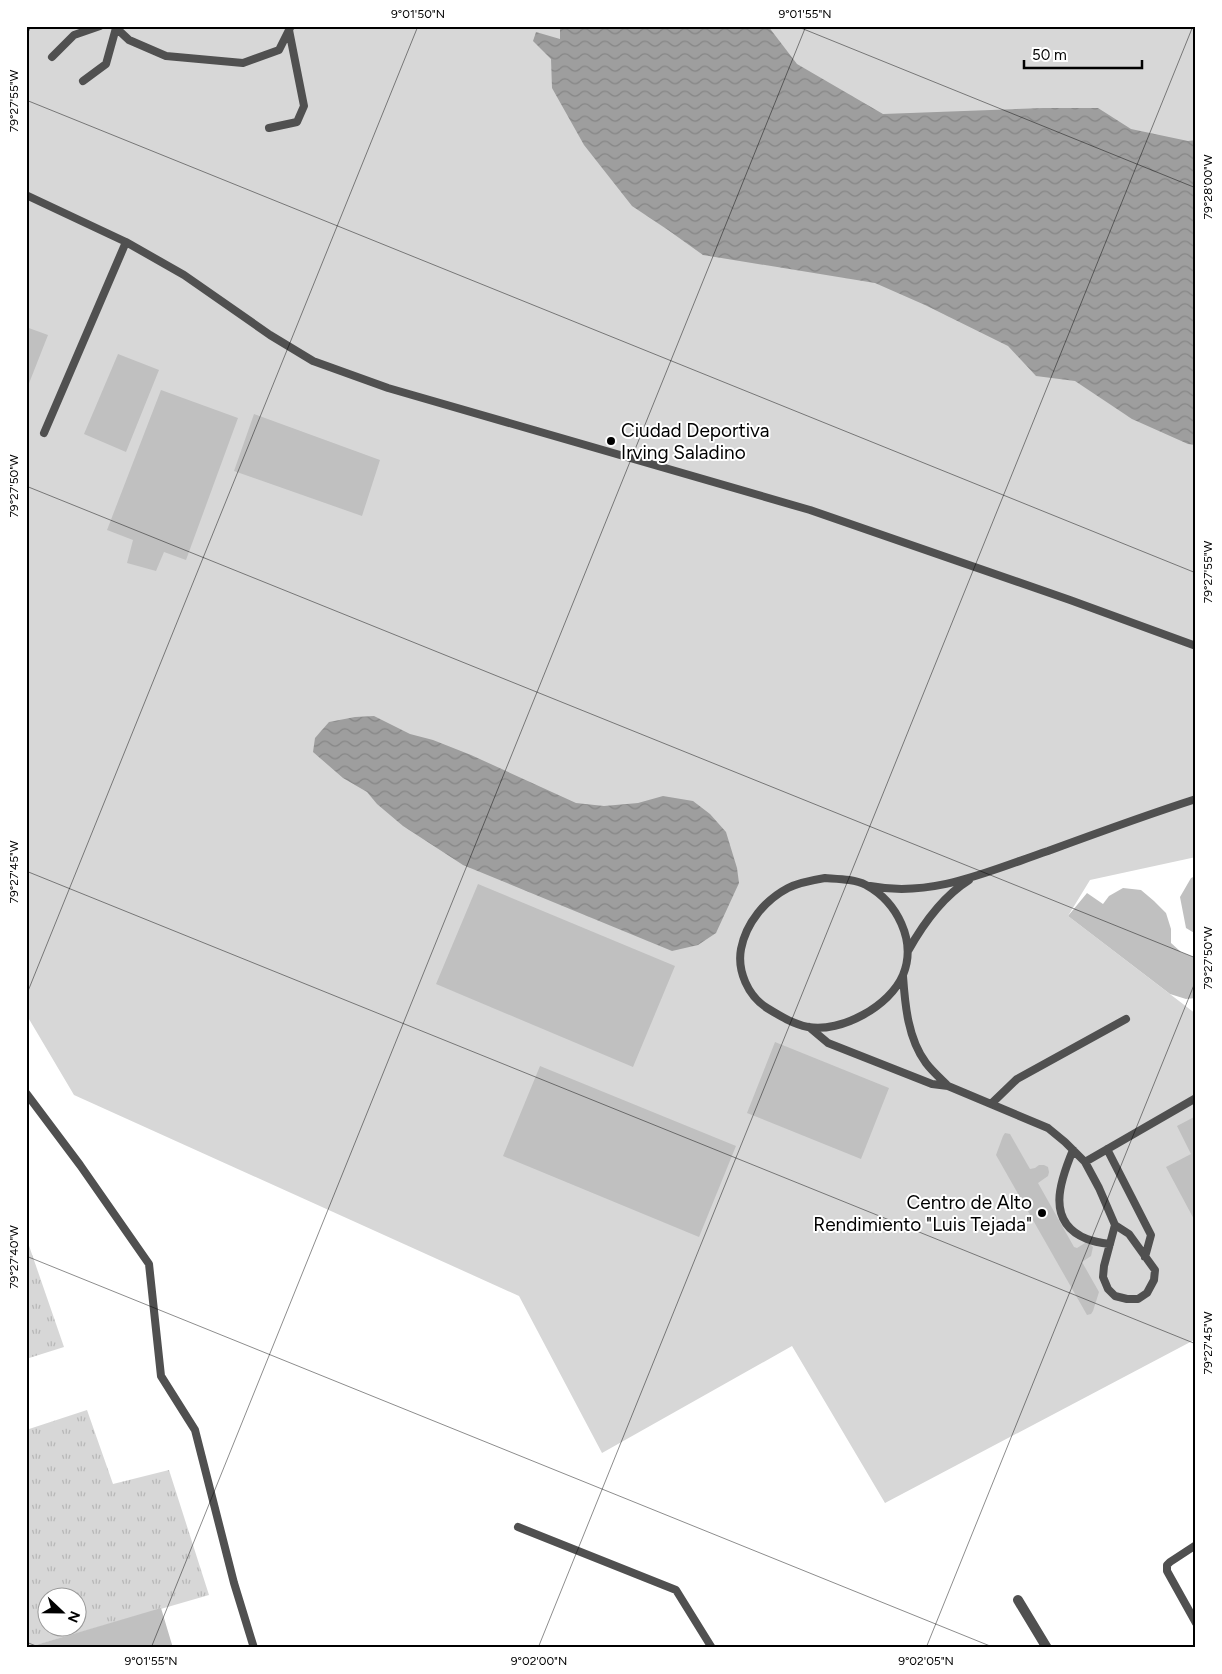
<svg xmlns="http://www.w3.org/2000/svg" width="1222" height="1674" font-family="Figtree,sans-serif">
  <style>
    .grass { fill: url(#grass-tufts); fill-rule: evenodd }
    .pitch { fill: #d7d7d7 }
    .water { fill: url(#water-waves) }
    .building { fill: #c0c0c0 }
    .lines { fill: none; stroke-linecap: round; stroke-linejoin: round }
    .service { stroke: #505050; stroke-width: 8 }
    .minor { stroke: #505050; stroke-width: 10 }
    .ticks { fill: none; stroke: #000; stroke-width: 1; stroke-opacity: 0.45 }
    .poi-dot { fill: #000; stroke: #fff; stroke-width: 2 }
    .labels { text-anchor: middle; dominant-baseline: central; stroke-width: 4; stroke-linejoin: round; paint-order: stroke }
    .poi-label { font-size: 19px; fill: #000; stroke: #fff; text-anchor: start }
    .neatline { fill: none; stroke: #000; stroke-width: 2 }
    .ticks-label { font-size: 12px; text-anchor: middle; fill: #000 }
  </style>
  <defs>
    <pattern id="grass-tufts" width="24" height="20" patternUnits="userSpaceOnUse" patternTransform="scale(1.25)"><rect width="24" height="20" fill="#d7d7d7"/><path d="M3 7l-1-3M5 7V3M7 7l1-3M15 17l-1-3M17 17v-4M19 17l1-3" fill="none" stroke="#b7b7b7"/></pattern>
    <pattern id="water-waves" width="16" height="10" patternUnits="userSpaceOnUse" patternTransform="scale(1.25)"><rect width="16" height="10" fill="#9e9e9e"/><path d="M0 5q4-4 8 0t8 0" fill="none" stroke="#868686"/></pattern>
  </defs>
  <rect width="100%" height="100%" fill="#fff"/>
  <path class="grass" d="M26,1237L64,1347L26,1359Z
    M87,1410L113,1484L169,1470L209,1595L26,1648V1430ZM48,1596H78V1626H48Z"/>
  <path class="pitch" d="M26,26H1196V857L1090,880L1068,916L1196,1014V1339L885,1503L792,1346L602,1453L519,1296L74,1095L26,1014Z"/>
  <path class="water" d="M560,26H768L797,64L883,114L1043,108H1098L1131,129L1188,141L1196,140V445L1188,444L1132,419L1075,381L1036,376L1008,346L925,305L875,283L703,255L668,230L632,206L584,145L552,88L551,59L533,41L536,32L560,39Z
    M374,716L410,734L433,740L471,755L576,803L604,806L638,803L663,796L693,801L710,814L726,832L737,868L739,883L716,933L698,945L672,951L463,865L403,826L377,804L367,792L343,778L313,752L315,738L329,722L355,717Z"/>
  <path class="building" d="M26,327L48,335L26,391Z
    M118,354L159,370L126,452L84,434Z
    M161,390L238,418L186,560L164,552L156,571L127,563L133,540L107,530Z
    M254,414L380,460L362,516L234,471Z
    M1196,876V934L1186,928L1180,897L1191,878Z
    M478,884L675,966L633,1067L436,984Z
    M1123,888L1141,890L1154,901L1166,913L1171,929V943L1181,952L1196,958V998L1186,999L1170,994L1068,916L1087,893L1103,904L1109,896Z
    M775,1042L889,1088L861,1159L747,1113Z
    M540,1066L736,1146L699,1237L503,1156Z
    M1196,1116V1223L1166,1167L1191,1154L1177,1126Z
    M1005,1133L1010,1134L1030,1169L1035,1168L1039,1165H1044L1048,1167L1049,1172L1048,1176L1038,1183L1074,1247L1077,1248L1085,1243L1090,1244L1093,1247L1091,1256L1082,1262L1099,1292L1093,1311L1091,1314L1087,1315L996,1155L1003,1136Z
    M161,1608L173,1648H29V1647Z"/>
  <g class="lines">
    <path class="service" d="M114,26L129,40L166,56L243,63L279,50L291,26
      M52,57L74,35L100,26
      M83,81L106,64L116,28
      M269,128L297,122L304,106L289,30
      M26,195L126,242L184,275L270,335L313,361L388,388L810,510L1070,600L1196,646
      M44,433L126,242
      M825,878C839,879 854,879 866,885C897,902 917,941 903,975C890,1006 841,1033 808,1027C793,1024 780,1016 767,1008C748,996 737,971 741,949C746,923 765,900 788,888C800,882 813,880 825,878Z
      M870,886C933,898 989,871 1048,851C1097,833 1146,815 1196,799
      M908,951C923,924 942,897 969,880
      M903,976C905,1005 908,1039 926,1063C932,1071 941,1079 948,1086
      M809,1027L828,1043L932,1084L948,1086L1048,1128L1065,1142L1085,1162L1099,1188L1115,1225L1129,1234L1155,1270L1154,1280L1147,1293L1138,1299H1127L1115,1296L1108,1289L1103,1277L1104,1266L1115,1225
      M26,1093L80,1165L149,1264L161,1376L195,1430L234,1583L254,1648
      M991,1104L1017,1079L1126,1019
      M1107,1149L1151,1235L1145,1257
      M1073,1150C1060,1181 1045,1222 1087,1239C1094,1242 1102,1243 1110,1244
      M1085,1162L1196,1098
      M518,1527L676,1590L712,1648
      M1196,1545L1170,1562L1167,1565V1571L1196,1623"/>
    <path class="minor" d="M1018,1600L1047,1648"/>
  </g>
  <path class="ticks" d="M796,26L1196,188M26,37L31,26M26,100L1196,573M26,486L1196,958M26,871L1196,1344M26,996L418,26M26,1256L995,1648M26,1642L41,1648M151,1648L806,26M538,1648L1193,26M926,1648L1196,980"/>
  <g class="poi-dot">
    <circle cx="611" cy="441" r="5"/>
    <circle cx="1042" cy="1213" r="5"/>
  </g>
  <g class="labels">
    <g class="poi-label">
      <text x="621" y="430">Ciudad Deportiva<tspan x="621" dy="22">Irving Saladino</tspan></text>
      <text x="1032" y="1202" text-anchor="end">Centro de Alto<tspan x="1032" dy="22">Rendimiento "Luis Tejada"</tspan></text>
    </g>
  </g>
  <rect width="1222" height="1674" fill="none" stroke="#ffffff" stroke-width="55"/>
  <g transform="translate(62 1612) rotate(112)"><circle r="24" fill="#ffffff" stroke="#999999"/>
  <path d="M0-4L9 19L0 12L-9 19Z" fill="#000000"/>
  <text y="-8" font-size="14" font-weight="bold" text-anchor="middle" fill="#000000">N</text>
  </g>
  <path d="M1024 60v8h118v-8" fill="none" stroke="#000000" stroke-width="2.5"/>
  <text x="1032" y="60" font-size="15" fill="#000000" stroke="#ffffff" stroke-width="4" paint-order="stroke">50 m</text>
  <rect x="28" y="28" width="1166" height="1618" class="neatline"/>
  <g class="ticks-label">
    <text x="418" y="18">9°01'50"N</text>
    <text x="805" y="18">9°01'55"N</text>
    <text transform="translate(14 101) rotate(-90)" y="4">79°27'55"W</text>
    <text transform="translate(1208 187) rotate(-90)" y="4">79°28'00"W</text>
    <text transform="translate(14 486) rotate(-90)" y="4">79°27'50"W</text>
    <text transform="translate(1208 572) rotate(-90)" y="4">79°27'55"W</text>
    <text transform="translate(14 872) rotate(-90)" y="4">79°27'45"W</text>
    <text transform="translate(1208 958) rotate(-90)" y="4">79°27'50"W</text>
    <text transform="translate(14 1257) rotate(-90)" y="4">79°27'40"W</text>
    <text transform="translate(1208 1343) rotate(-90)" y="4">79°27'45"W</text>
    <text x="151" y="1665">9°01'55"N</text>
    <text x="539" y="1665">9°02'00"N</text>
    <text x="926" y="1665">9°02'05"N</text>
  </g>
</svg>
